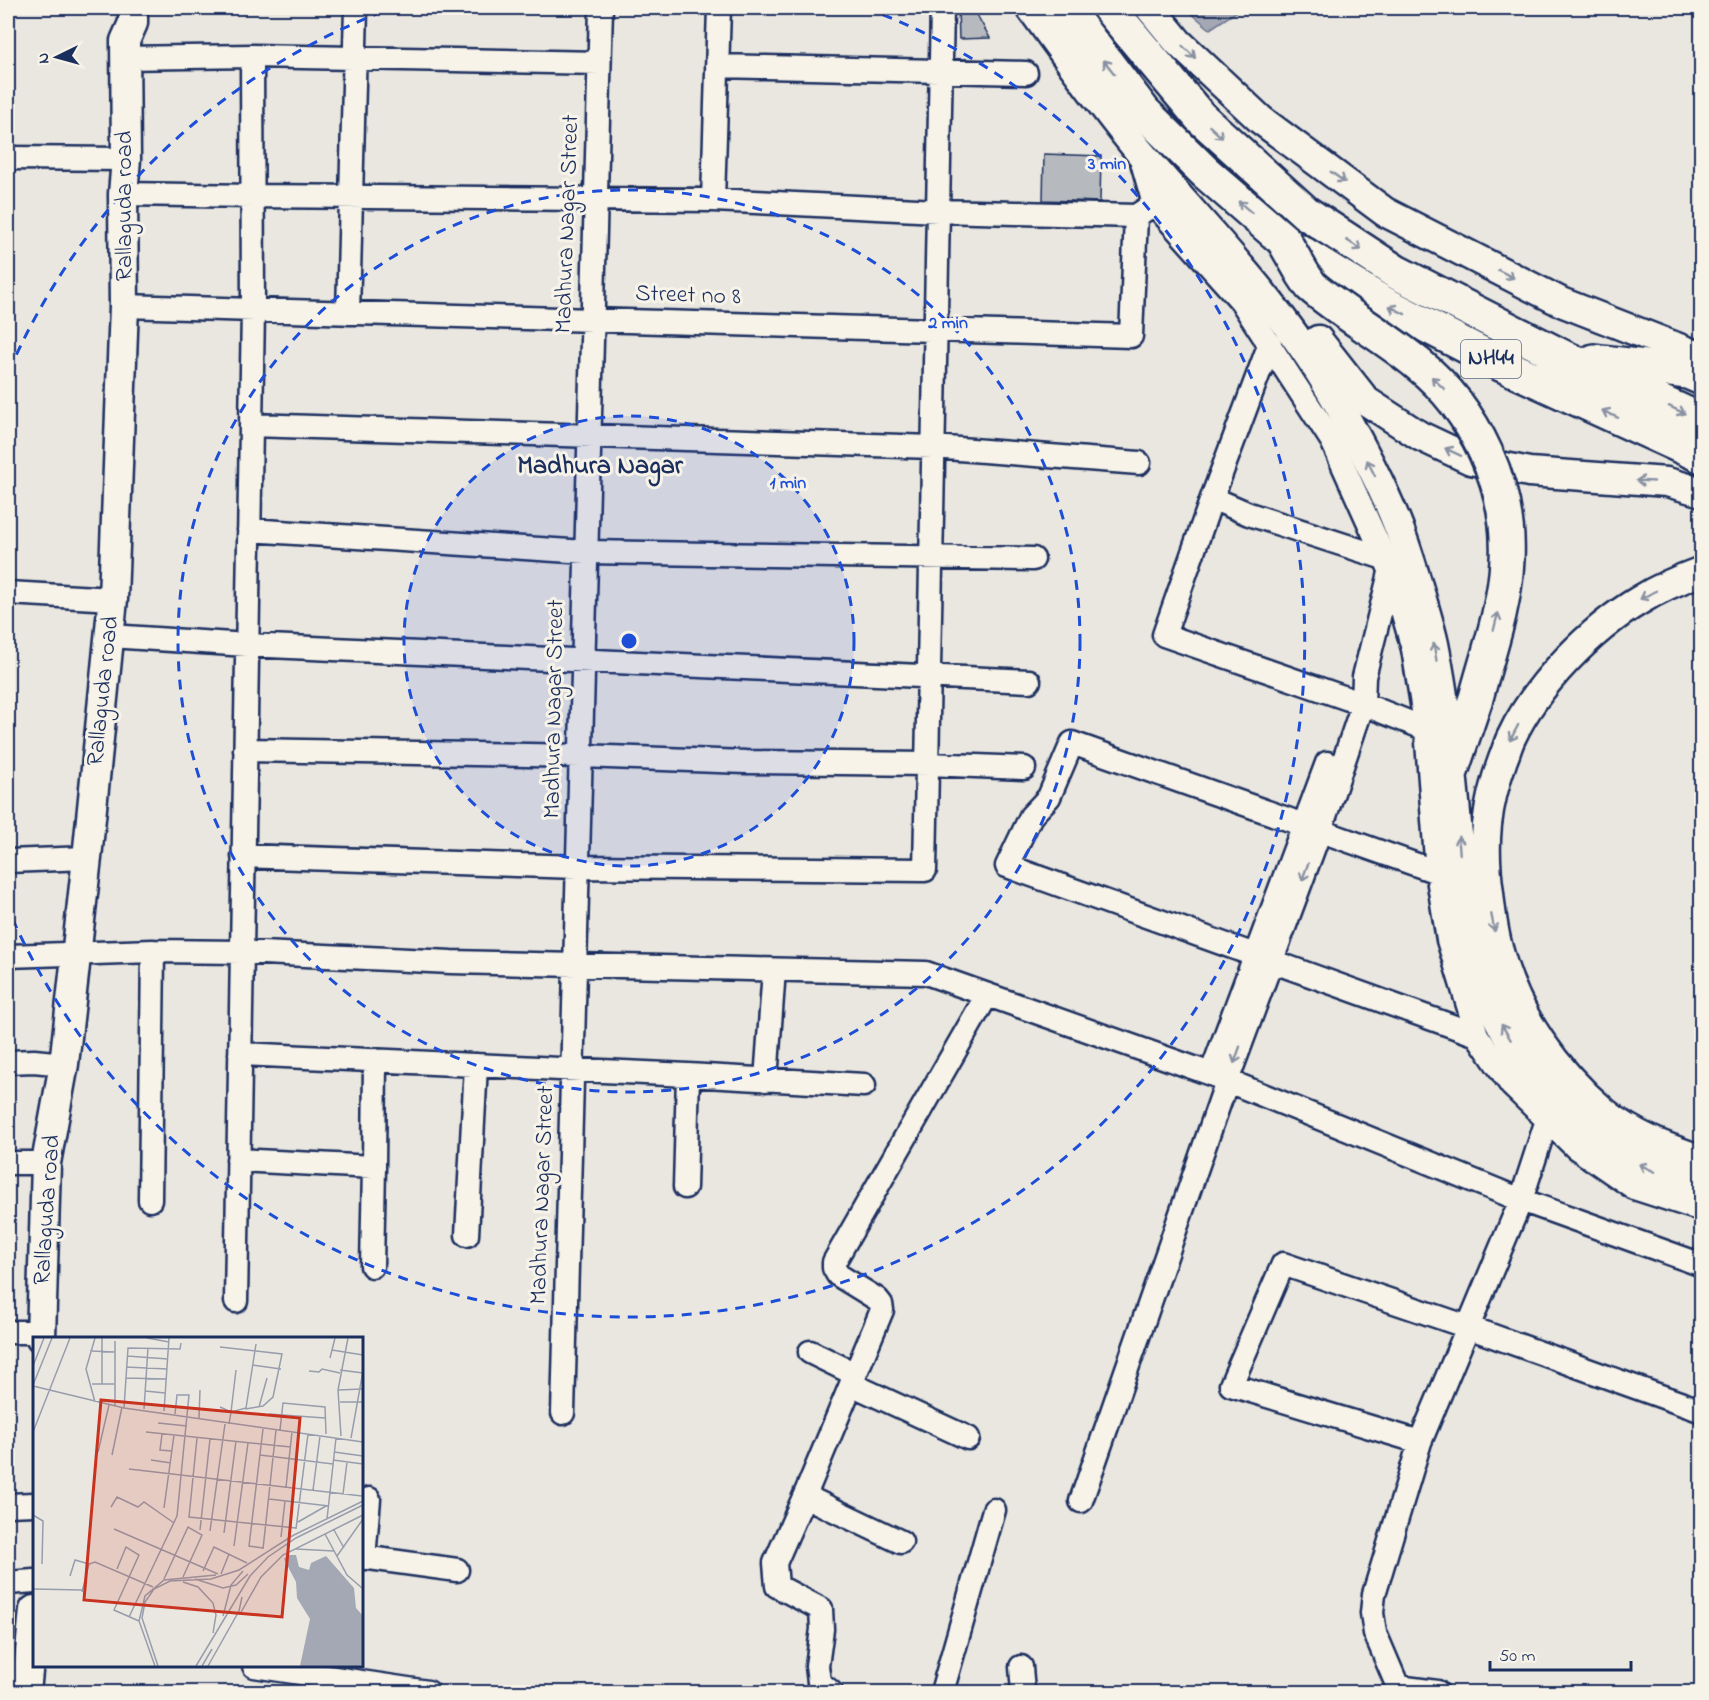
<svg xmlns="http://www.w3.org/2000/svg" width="1709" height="1700" font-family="'Indie Flower',sans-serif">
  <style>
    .water { fill: #a3a8b4; stroke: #6d7892; stroke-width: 1.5 }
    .building { fill: #b6babf; stroke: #1b2f5e; stroke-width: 1.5 }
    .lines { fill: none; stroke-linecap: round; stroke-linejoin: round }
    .minor-casing { stroke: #1b2f5e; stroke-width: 27 }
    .major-casing { stroke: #1b2f5e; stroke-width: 33 }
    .highway-casing { stroke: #1b2f5e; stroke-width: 38 }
    .minor { stroke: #f7f3e8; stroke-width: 22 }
    .major { stroke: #f7f3e8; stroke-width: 28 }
    .highway { stroke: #f7f3e8; stroke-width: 33 }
    .highway-bridge-casing { stroke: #1b2f5e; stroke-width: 38; stroke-linecap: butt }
    .highway-bridge { stroke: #f7f3e8; stroke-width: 33 }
    .oneway { stroke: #8991a3 }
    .ring { fill: none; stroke: #1d4ed8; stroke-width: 3; stroke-dasharray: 10 8 }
    .labels { text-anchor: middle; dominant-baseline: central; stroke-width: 6; stroke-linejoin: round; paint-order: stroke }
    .shield { fill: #f7f3e8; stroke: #5d6a87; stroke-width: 1.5 }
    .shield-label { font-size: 22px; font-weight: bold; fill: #1b2f5e }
    .street-label { font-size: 24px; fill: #1b2f5e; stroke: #f7f3e8 }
    .neighbourhood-label { font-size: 26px; font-weight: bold; fill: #1b2f5e; stroke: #f7f3e8 }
    .inset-road { fill: none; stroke: #979dac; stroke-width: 1.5 }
    .view { fill: #c8321e; fill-opacity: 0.15; stroke: #c8321e; stroke-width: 3 }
    .inset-edge { fill: none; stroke: #1b2f5e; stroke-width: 3 }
    .centre { fill: #1d4ed8; stroke: #f7f3e8; stroke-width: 3 }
    .ring-label { font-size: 18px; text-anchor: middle; font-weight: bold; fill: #1d4ed8; stroke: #f7f3e8; stroke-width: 6; stroke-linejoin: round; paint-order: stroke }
  </style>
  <rect width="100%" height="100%" fill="#eae7e0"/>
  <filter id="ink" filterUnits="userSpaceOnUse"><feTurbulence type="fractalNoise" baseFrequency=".0167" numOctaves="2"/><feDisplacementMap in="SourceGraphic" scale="12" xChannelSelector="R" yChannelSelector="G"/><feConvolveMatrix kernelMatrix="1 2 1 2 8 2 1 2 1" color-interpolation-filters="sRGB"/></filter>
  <g filter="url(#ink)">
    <path class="water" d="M1185,8H1242L1210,29Z"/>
    <path class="building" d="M958,8H973L990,38L959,39Z
      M1044,154L1101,156L1100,202L1043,200Z"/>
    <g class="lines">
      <g class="minor-casing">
        <path id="minor" d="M124,58L252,56L599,63
          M717,66L1026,73
          M1140,155L1154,204L1241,301L1332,441L1391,572L1413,649L1426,729L1437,872L1448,940L1477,1035L1511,1085L1576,1148L1634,1188L1702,1210
          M8,158L126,159
          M123,194L253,196L713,200L938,211L1136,216L1148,208
          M713,200L719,8
          M124,306L1131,336L1136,216
          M348,313L356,8
          M1270,343L1212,498L1164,635L1363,704L1426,729
          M251,425L933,447L1139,463
          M1212,498L1249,514L1384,558
          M249,530L586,552L1033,559
          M8,593L113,599
          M110,636L247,645L1029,681
          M245,750L581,756L746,762L928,764L1024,768
          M243,856L578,867L925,870L942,8
          M8,861L87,858
          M1437,872L1072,743L1049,797L1031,816L1007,866L1477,1035
          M8,956L153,951L242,952L451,962L926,973L1211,1074L1521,1200L1702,1265
          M240,1054L688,1075L864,1085
          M8,1062L34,1061L64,1064
          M1211,1074L1327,763
          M766,1080L774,970
          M238,1160L374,1167L375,1060
          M8,1163H46
          M685,1187L688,1075
          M150,1200L153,951
          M467,1235L476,1065
          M372,1266L374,1167
          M236,1301L253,310L252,56
          M8,1332H41
          M810,1352L855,1374
          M851,1384L968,1438
          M563,1413L601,8
          M1420,1442L1231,1385L1283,1264L1468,1327L1702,1411
          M808,1488L775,1563L777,1586L821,1609L822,1629L817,1666L819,1682L831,1692
          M1081,1501L1227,1081L1320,831L1363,704L1364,677L1390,573
          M8,1505L34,1504
          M901,1542L815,1501L809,1496L808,1488L882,1310L881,1304L877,1299L838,1275L834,1268V1262L987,995
          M362,1557L457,1570
          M364,1558L369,1499
          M8,1583L34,1581
          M254,1666L428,1692
          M1021,1667L1023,1692
          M942,1692L994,1510
          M1437,1692L1398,1687L1375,1633L1372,1613L1374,1594L1420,1442L1521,1200L1547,1120"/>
      </g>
      <g class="major-casing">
        <path id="major" d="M1031,8C1066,56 1100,104 1138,150C1209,233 1287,310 1340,407C1361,446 1383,487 1399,528C1408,552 1416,578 1423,603C1427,617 1431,630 1434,644C1447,707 1452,771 1458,835C1461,872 1462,911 1472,948C1489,1016 1528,1081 1583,1126C1618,1154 1657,1178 1702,1188
          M1150,8L1178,42L1261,120L1385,212L1561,302L1702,357
          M1318,340L1366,401L1420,436L1471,460L1529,472L1667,482L1702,492
          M1702,571C1680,579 1659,588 1640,600C1591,629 1535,686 1511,738C1508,744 1506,752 1503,759C1486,806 1482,843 1489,893C1491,913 1494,936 1500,955C1517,1017 1556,1071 1604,1112C1633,1136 1667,1148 1702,1160
          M41,1338L46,1163L64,1064L87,858L113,599L124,306L123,194L126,159L125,41L133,23V8
          M26,1692L34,1610"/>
      </g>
      <g class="highway-casing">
        <path id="highway" d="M1065,8L1144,112L1205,172L1289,245L1383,303L1503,365L1702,456
          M1109,8L1200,117L1306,213L1396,272L1563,357L1702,421
          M1594,361L1688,372L1702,378
          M1452,769L1476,698"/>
      </g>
      <use href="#minor" class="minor"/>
      <use href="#major" class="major"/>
      <use href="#highway" class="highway"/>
      <g class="highway-bridge-casing">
        <path id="highway-bridge" d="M1284,241L1303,274L1311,286C1345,315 1384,336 1418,364C1475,410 1511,487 1507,560C1505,607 1488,653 1476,698"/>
      </g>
      <use href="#highway-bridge" class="highway-bridge"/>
    </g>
    <defs><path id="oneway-shaft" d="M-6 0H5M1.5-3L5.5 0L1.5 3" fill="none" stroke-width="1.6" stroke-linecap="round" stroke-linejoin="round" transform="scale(1.5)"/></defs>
    <g class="oneway">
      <use href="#oneway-shaft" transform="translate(1189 52) rotate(44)"/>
      <use href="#oneway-shaft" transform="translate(1109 67) rotate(-128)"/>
      <use href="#oneway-shaft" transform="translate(1216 132) rotate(42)"/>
      <use href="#oneway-shaft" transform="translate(1338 177) rotate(36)"/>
      <use href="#oneway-shaft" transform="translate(1245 207) rotate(-139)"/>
      <use href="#oneway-shaft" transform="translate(1354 245) rotate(33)"/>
      <use href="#oneway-shaft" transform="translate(1506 274) rotate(27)"/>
      <use href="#oneway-shaft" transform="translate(1397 310) rotate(-153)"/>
      <use href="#oneway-shaft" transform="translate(1438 383) rotate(-136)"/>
      <use href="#oneway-shaft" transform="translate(1677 410) rotate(25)"/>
      <use href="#oneway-shaft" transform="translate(1610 414) rotate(-155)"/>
      <use href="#oneway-shaft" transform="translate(1453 452) rotate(-155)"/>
      <use href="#oneway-shaft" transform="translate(1371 468) rotate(-116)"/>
      <use href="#oneway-shaft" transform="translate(1645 481) rotate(-177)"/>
      <use href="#oneway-shaft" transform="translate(1648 595) rotate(152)"/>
      <use href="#oneway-shaft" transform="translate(1496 621) rotate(-76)"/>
      <use href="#oneway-shaft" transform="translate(1435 652) rotate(-100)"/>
      <use href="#oneway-shaft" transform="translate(1514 733) rotate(118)"/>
      <use href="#oneway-shaft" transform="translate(1459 845) rotate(-95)"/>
      <use href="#oneway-shaft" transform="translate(1305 872) rotate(110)"/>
      <use href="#oneway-shaft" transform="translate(1493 923) rotate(79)"/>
      <use href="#oneway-shaft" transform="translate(1506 1032) rotate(-121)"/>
      <use href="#oneway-shaft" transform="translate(1237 1055) rotate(110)"/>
      <use href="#oneway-shaft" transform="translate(1647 1168) rotate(-155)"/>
    </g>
  </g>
  <circle cx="629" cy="641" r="225" fill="#1d4ed8" fill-opacity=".12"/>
  <g class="ring">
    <circle cx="629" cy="641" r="225"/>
    <circle cx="629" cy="641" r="451"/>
    <path d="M9 371A676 676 0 0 1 392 8M866 8A676 676 0 1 1 9 911"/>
  </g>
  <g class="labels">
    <rect class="shield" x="1461" y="340" width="60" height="38" rx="4.5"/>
    <g class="shield-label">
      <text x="1491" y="359">NH44</text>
    </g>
    <g class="street-label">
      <text transform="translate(125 206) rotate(-90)">Rallaguda road</text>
      <text transform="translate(568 224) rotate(-88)">Madhura Nagar Street</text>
      <text transform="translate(688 296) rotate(2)">Street no 8</text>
      <text transform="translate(104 691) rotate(-84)">Rallaguda road</text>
      <text transform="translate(555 709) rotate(-89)">Madhura Nagar Street</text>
      <text transform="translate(543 1195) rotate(-88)">Madhura Nagar Street</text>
      <text transform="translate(48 1210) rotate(-86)">Rallaguda road</text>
    </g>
    <g class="neighbourhood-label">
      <text x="600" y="467">Madhura Nagar</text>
    </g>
  </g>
  <g transform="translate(33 1337)">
    <rect width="330" height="330" fill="#eae7e0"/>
    <path d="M255,218H263L266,230L276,233L278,226L293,219L321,251L323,271L330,279V329H267L277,282L264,261L263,245L251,222Z" fill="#a3a8b4"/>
    <path class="inset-road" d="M114,1L136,5M187,10L249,17L240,60L230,69L212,72M299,13L330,18M57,14L82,15M94,19L135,22M297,21L302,1M219,28L248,32M0,29L11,1M93,30L134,32M307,33L330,36M276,34L286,35L289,32L307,36M93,41L133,42M59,47H82M69,47V1M0,48L19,1M0,49L91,71L330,105M305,53L330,52M112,54L132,56M62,65L53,32L62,1M307,65H330M82,69V4M187,70L198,75L203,33M226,70L234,41M91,71L95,11L147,12L148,6M111,72L115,11M131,74L136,1M236,77L292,81M166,81L167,53M125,86L154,89M196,87L198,75L213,71L223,7M230,92L216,209L230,211M247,93L250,66L292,70L293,97M0,95L37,1M113,95L258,110M129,97L127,113L139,114M308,99L305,53L315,1M164,101L156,180L263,191M318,101L330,34M65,115L76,68M301,115L330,119M79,118L89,70M227,118L300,127M118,123L138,126M300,123L330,127M96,132L329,159M253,150L259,95M280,153L287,99M310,157L314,125M236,162L296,169M78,170L84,160L105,170L111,165L141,186M131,171L141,98M0,178L10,184L9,227M294,182L303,101M265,185L293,169M81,192L185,237M263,192L275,97M167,193L177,102M301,193L311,211M177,194L192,87M191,196L203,104M292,197L314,238L329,251M248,200L252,164M201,209L215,106M230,212L243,93M263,212L301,214M304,219L330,182M84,232L93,210L106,218L81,273L106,284M170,234L181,210L214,226M188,237L196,217M37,239L42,223L56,227M131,242L155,190L169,198L150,240M162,242L190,251L203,248L215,237M150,245L165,250L180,266L183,278L180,296M0,252L50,253M49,255L56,227L62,225L120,250M207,277L228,240L250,218L330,178M190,279L198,248L210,234M96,280L144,179L156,58H144L142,77M122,329L106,284L112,259L131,243L183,238M125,329L109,281L112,265L121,252L137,244L178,242L206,233L259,199L330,164M163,329L217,239L235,220L263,201L330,168M169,329L179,312M175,329L206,274L209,260"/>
    <path class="view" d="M68,63L267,81L249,280L51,263Z"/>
    <rect width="330" height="330" class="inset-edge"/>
  </g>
  <circle cx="629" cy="641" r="9" class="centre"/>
  <g class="ring-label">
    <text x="1107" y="169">3 min</text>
    <text x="948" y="328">2 min</text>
    <text x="788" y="488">1 min</text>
  </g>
  <rect width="1709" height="1700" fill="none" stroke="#f7f3e8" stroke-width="30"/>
  <rect x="15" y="15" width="1679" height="1670" fill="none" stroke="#1b2f5e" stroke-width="2" filter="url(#ink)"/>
  <g transform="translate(57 57) rotate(265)" stroke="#f7f3e8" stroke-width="4.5" paint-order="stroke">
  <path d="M0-4.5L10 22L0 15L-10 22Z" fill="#1b2f5e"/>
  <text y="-9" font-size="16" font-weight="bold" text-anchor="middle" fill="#1b2f5e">N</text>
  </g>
  <path d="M1490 1661v9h141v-9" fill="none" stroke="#1b2f5e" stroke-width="3"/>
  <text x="1499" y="1661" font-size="18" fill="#1b2f5e" stroke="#f7f3e8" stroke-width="4.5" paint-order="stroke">50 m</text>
</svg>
